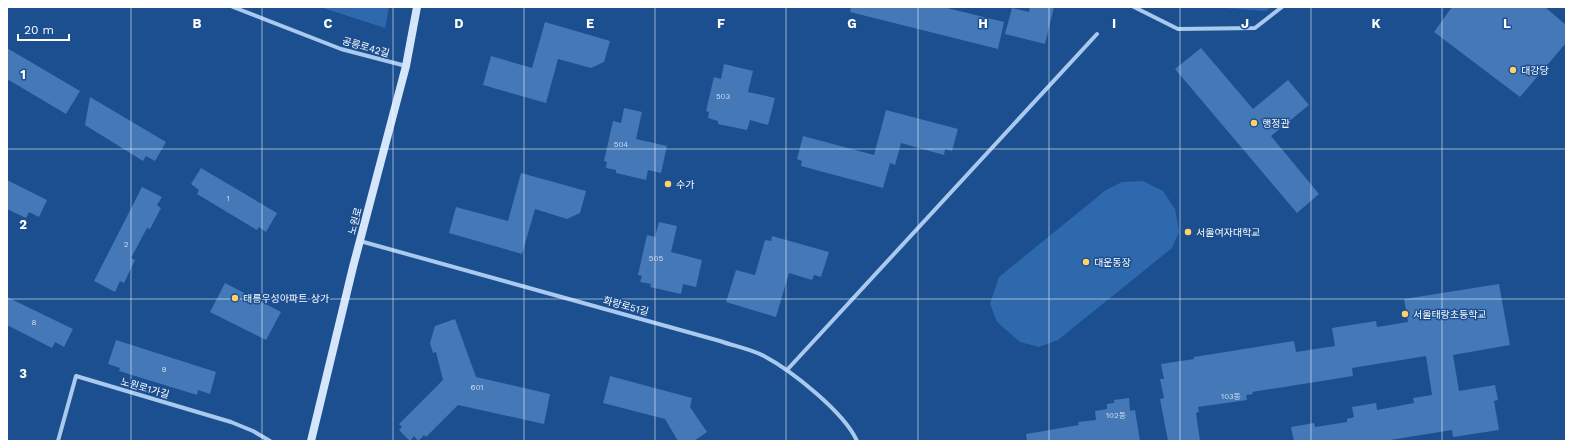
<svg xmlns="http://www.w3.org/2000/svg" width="1573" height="448" font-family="'Work Sans','Noto Sans KR',sans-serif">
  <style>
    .green { fill: #2e69ad }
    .building { fill: #4478b7 }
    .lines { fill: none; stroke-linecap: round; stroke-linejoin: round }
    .street { stroke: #a9c9ee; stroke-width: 4 }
    .secondary { stroke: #d6e6fa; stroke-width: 8 }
    .grid { fill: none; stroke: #fff; stroke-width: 1; stroke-opacity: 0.55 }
    .poi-dot { fill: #ffd166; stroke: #1b4f8f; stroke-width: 1.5 }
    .labels { text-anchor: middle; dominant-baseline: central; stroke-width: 3; stroke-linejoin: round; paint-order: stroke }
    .number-label { font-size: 8px; fill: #d0dded }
    .street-label { font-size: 10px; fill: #fff; stroke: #1b4f8f }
    .poi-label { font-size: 10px; fill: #fff; stroke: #1b4f8f; text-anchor: start }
    .grid-label { font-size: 13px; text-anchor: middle; font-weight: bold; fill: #fff; stroke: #1b4f8f; stroke-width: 3; stroke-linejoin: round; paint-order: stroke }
  </style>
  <rect width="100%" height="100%" fill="#1b4f8f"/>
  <path class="green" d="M320,7H389L385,28Z
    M1211,7H1271L1266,11Z
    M1143,181L1163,191L1175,209L1179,232L1172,248L1058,340L1039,347L1020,342L997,322L990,304L999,277L1106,190L1122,182Z"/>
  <path class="building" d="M851,7H943L1004,22L998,49L850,12Z
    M1030,7H1054L1045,44L1005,34L1012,8L1029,12Z
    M1452,7H1545L1566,25V43L1520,97L1434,32Z
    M545,22L610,41L604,62L591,68L558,59L546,103L483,85L491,56L532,68Z
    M7,48L80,91L66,114L7,79Z
    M1201,48L1253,109L1288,80L1309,105L1271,136L1319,194L1297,213L1175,69Z
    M724,64L753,71L748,92L775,98L768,125L750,120L747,130L718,124V121L708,118L709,112L706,111L714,77L721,79Z
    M90,97L166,142L155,161L146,156L143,161L85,125Z
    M624,108L642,112L636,139L667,146L661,173L648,170L646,180L616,173V170L606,168L607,162L604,161L613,121L621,123Z
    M886,110L958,129L952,151L945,149L944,155L901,143L895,165L890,163L883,188L801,166L802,161L797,159L803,136L874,155Z
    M201,168L277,213L266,232L259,227L257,230L197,194L199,190L191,184Z
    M521,173L586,191L580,213L567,219L535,209L522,254L449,233L456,207L508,221Z
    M7,180L47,200L39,217L29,212L26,218L7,209Z
    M142,187L162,197L157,205L161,208L150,229L147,228L131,258L135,260L124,283L120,281L115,292L94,281Z
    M659,222L677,226L671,252L702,260L696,287L683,284L681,294L650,287L651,284L640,282L642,276L638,275L647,235L655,237Z
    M772,236L829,252L821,277L814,275L812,280L789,273L776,317L726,302L736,270L755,275L765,240L771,241Z
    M225,283L281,312L266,340L210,312Z
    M1499,284L1510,345L1453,355L1459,391L1495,385L1498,400L1494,401L1499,430L1453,437L1452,430L1384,441H1294L1291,427L1314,423L1315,427L1347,422V419L1354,417L1352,407L1376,403L1377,410L1414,403L1413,398L1432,395L1426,356L1352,368L1353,376L1252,392L1253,394L1246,395L1247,400L1198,407L1199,412L1196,413L1200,441H1168L1160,399L1164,398L1160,379H1164L1161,364L1194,359V357L1294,341L1296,352L1335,346L1332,328L1376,321L1377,327L1408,322L1404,299Z
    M7,297L73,329L64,347L55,342L52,348L7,325Z
    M455,319L476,377L550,394L544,424L458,405L426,437L424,435L418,441L414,436L410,441L399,430L402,427L399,424L443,380L436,352L433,353L430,343L435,326Z
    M116,340L216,372L210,394L198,390L197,395L119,371L120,368L108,364Z
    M610,376L692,398L690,407L707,432L694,441H678L665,419L603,403Z
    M1129,398L1130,411L1135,410L1140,441H1027L1026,434L1079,425L1078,422L1096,420L1095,411L1107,409V404L1114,403V400Z"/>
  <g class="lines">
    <path class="street" d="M233,7L341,49L406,66
      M1134,7L1178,29L1255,28L1282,7
      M360,241L720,341C734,346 751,349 764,356C792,371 844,412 857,441
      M787,370L1097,34
      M58,441L76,376L231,422L253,431L270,441"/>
    <path class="secondary" d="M311,441L353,267L406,66L417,7"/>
  </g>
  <path class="grid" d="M131,7V441M262,7V441M393,7V441M524,7V441M655,7V441M786,7V441M918,7V441M1049,7V441M1180,7V441M1311,7V441M1442,7V441M7,149H1566M7,299H1566"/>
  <g class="poi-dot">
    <circle cx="1513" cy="70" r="4"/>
    <circle cx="1254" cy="123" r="4"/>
    <circle cx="668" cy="184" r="4"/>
    <circle cx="1188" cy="232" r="4"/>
    <circle cx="1086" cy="262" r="4"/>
    <circle cx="235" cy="298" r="4"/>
    <circle cx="1405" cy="314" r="4"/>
  </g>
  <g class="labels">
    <g class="number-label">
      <text x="723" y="96">503</text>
      <text x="621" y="144">504</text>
      <text x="228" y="198">1</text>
      <text x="126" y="244">2</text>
      <text x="656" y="258">505</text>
      <text x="34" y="322">8</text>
      <text x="164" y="369">9</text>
      <text x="477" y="387">601</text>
      <text x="1231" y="396">103동</text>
      <text x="1116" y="415">102동</text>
    </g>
    <g class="street-label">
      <text transform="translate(366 47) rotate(16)">공릉로42길</text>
      <text transform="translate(355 221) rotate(-75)">노원로</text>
      <text transform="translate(626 306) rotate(15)">화랑로51길</text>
      <text transform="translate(145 388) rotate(16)">노원로1가길</text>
    </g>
    <g class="poi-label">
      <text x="1521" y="70">대강당</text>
      <text x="1262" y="123">행정관</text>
      <text x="676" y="184">수가</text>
      <text x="1196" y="232">서울여자대학교</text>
      <text x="1094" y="262">대운동장</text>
      <text x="243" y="298">태릉우성아파트 상가</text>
      <text x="1413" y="314">서울태랑초등학교</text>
    </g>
  </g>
  <g class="grid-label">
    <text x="197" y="28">B</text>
    <text x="328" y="28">C</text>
    <text x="459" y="28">D</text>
    <text x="590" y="28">E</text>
    <text x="721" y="28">F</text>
    <text x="852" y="28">G</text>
    <text x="983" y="28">H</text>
    <text x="1114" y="28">I</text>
    <text x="1245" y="28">J</text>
    <text x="1376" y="28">K</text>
    <text x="1507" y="28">L</text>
    <text x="23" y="79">1</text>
    <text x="23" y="229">2</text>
    <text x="23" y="378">3</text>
  </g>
  <rect width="1573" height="448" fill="none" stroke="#ffffff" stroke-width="16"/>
  <path d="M18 34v6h51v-6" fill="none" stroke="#ffffff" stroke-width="2"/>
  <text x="24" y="34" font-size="12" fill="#ffffff" stroke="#1b4f8f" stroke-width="3" paint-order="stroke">20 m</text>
</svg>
